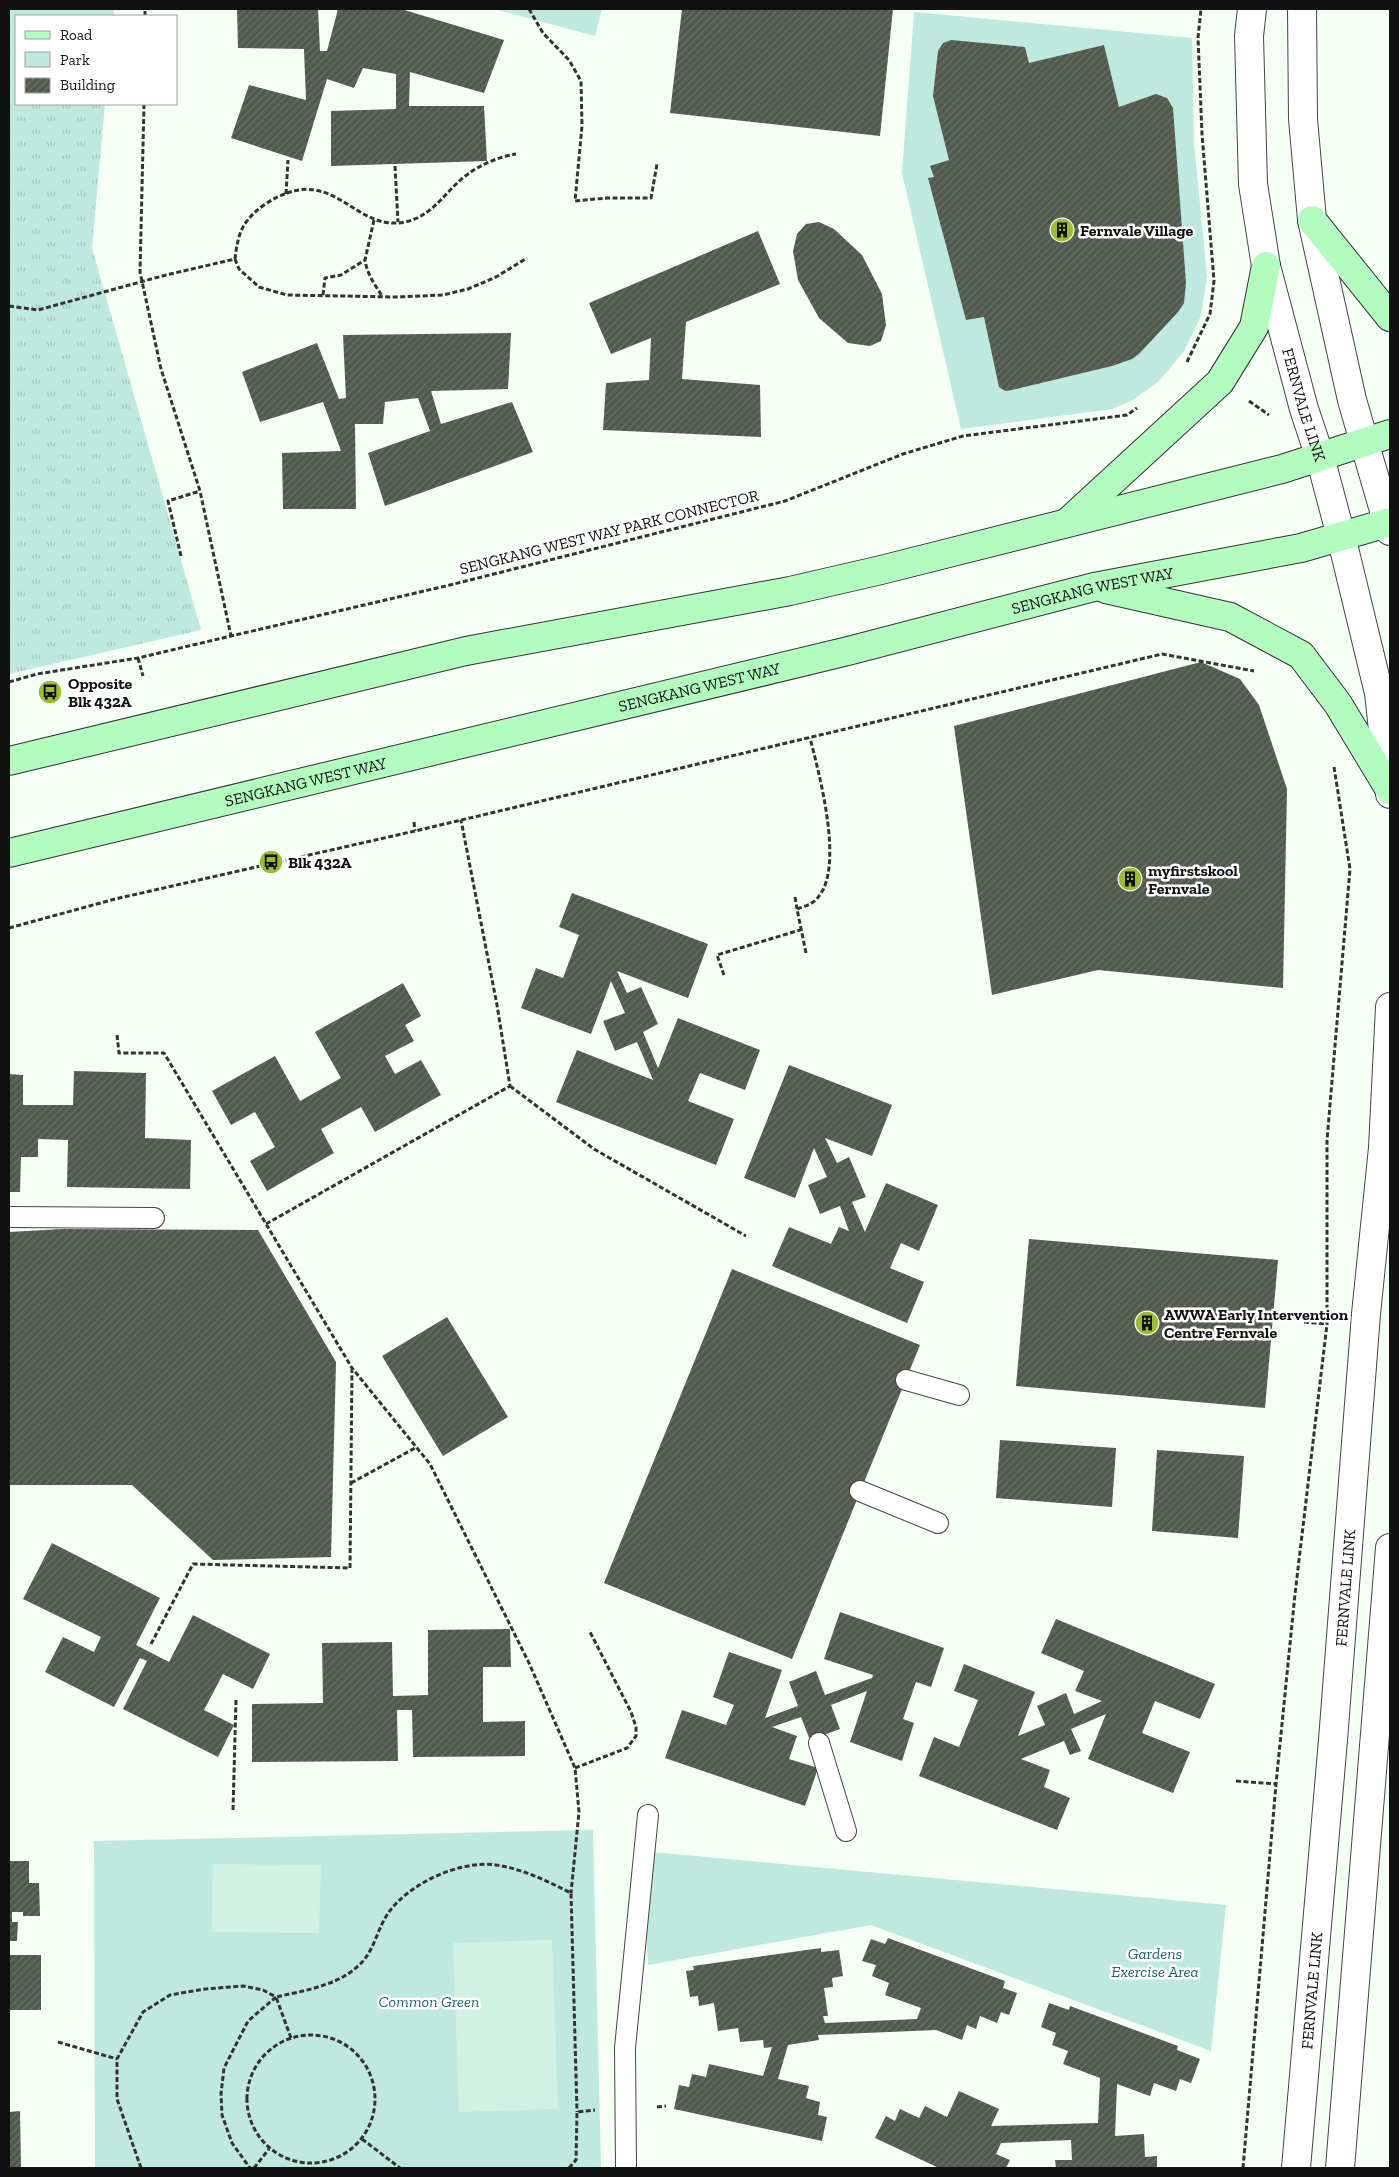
<svg xmlns="http://www.w3.org/2000/svg" width="1399" height="2177" font-family="'Zilla Slab',serif">
  <style>
    .grass { fill: url(#grass-tufts) }
    .park { fill: #bfe9df }
    .pitch { fill: #d0f1e4 }
    .building { fill: url(#building-hatch) }
    .lines { fill: none; stroke-linecap: round; stroke-linejoin: round }
    .service-casing { stroke: #444; stroke-width: 22 }
    .minor-casing { stroke: #444; stroke-width: 30 }
    .secondary-casing { stroke: #333; stroke-width: 30 }
    .path { stroke: #333; stroke-width: 3; stroke-dasharray: 5 2.5; stroke-linecap: butt }
    .service { stroke: #fff; stroke-width: 20 }
    .minor { stroke: #fff; stroke-width: 28 }
    .secondary { stroke: #b3fcbf; stroke-width: 28 }
    .labels { text-anchor: middle; dominant-baseline: central; stroke-width: 5; stroke-linejoin: round; paint-order: stroke }
    .poi-label { font-size: 16px; font-weight: bold; fill: #111; stroke: #fff; text-anchor: start }
    .street-label { font-size: 16px; fill: #111; stroke: #fff }
    .park-label { font-size: 16px; font-style: italic; fill: #226368; stroke: #fff }
  </style>
  <defs>
    <pattern id="grass-tufts" width="24" height="20" patternUnits="userSpaceOnUse" patternTransform="scale(1.25)"><rect width="24" height="20" fill="#bfe9df"/><path d="M3 7l-1-3M5 7V3M7 7l1-3M15 17l-1-3M17 17v-4M19 17l1-3" fill="none" stroke="#a3c7be"/></pattern>
    <pattern id="building-hatch" width="6" height="6" patternUnits="userSpaceOnUse" patternTransform="scale(1.25)"><rect width="6" height="6" fill="#51594d"/><path d="M-1 1l2-2M0 6l6-6M5 7l2-2" fill="none" stroke="#6b7168"/></pattern>
  </defs>
  <rect width="100%" height="100%" fill="#f5fff6"/>
  <path class="grass" d="M9,9H114V16H16V104H105L92,248L201,630L9,674Z"/>
  <path class="park" d="M494,9H602L595,36Z
    M914,12L1192,38L1194,143L1207,276L1201,316L1184,351L1159,381L1133,400L1112,409L961,429L902,173Z
    M593,1830L601,2168H95L94,1841Z
    M641,1851L1226,1905L1211,2051L871,1925L648,1965Z"/>
  <path class="pitch" d="M213,1864L321,1865L319,1933L212,1932Z
    M552,1940L558,2109L459,2112L453,1943Z"/>
  <path class="building" d="M237,9H318L320,51H327L338,9H401L504,40L484,93L410,72L409,106H484L487,161L331,166V111L396,109V74L363,68L354,88L327,79L302,161L231,138L249,85L306,100L304,49L238,48Z
    M682,9H893L880,136L670,113Z
    M951,40L1025,47L1029,63L1104,45L1119,107L1156,94L1167,98L1173,108L1186,283L1184,303L1178,312L1139,354L1132,359L1112,366L1012,390L1005,391L999,387L984,317L966,320L928,178L934,177L930,166L949,160L933,96L938,51L943,43Z
    M819,222L834,229L862,255L882,294L886,325L881,341L870,346L848,343L819,318L798,280L793,251L797,234L806,224Z
    M758,231L780,284L686,322L682,379L760,385L761,437L603,430L606,383L649,380L651,338L611,354L589,303Z
    M511,333L508,389L431,391L441,424L512,402L533,452L385,506L368,453L430,431L418,398L385,402L383,424H355L356,509H283L282,453L341,451L323,402L260,422L242,372L317,343L339,399L346,398L343,335Z
    M1201,662L1240,679L1259,705L1287,789L1283,988L1098,970L992,995L954,726Z
    M572,893L708,944L688,998L617,971L627,993L641,987L658,1024L643,1032L658,1068L678,1018L760,1050L745,1090L700,1073L688,1101L734,1119L716,1165L556,1102L577,1050L653,1080L637,1042L615,1051L603,1021L625,1013L611,981L591,1034L521,1008L536,968L563,978L579,935L559,927Z
    M403,983L421,1016L405,1025L414,1041L385,1056L395,1074L421,1060L441,1095L375,1132L361,1107L321,1129L334,1153L267,1191L250,1161L275,1147L255,1112L231,1125L212,1091L275,1056L300,1101L341,1078L315,1032Z
    M789,1065L892,1105L872,1156L825,1138L837,1163L849,1157L866,1197L852,1202L865,1232L886,1183L938,1205L919,1251L901,1243L890,1268L924,1282L907,1323L772,1266L789,1227L831,1244L839,1227L849,1231L840,1206L820,1214L808,1185L827,1177L814,1148L795,1198L744,1178Z
    M74,1071L146,1073L145,1138L191,1140L190,1189L67,1187L68,1140L38,1139V1157H21L20,1192H9V1074L23,1075V1105H73Z
    M62,1229L258,1230L336,1362L331,1557L213,1560L132,1485H9V1232Z
    M1029,1239L1278,1260L1265,1408L1016,1386Z
    M732,1269L920,1345L792,1659L604,1583Z
    M447,1317L508,1417L443,1456L382,1356Z
    M1000,1440L1116,1448L1112,1507L996,1498Z
    M1157,1450L1244,1456L1238,1538L1152,1531Z
    M52,1543L160,1598L136,1645L169,1662L193,1615L270,1654L253,1689L223,1674L204,1710L234,1725L218,1757L123,1709L147,1661L140,1658L114,1707L45,1672L63,1637L94,1652L101,1637L23,1599Z
    M840,1612L944,1648L931,1687L916,1682L903,1719L914,1723L902,1761L850,1742L867,1691L831,1705L840,1729L810,1740L801,1717L772,1727L797,1736L789,1759L818,1768L805,1806L665,1758L682,1710L726,1725L734,1705L713,1697L729,1652L782,1670L765,1718L798,1706L789,1682L816,1671L825,1695L872,1678L873,1675L824,1659Z
    M1056,1619L1215,1684L1200,1719L1155,1701L1142,1733L1190,1752L1173,1793L1088,1759L1106,1714L1071,1729L1081,1751L1070,1755L1064,1741L1021,1759L1050,1770L1044,1787L1070,1798L1057,1830L919,1776L934,1737L959,1747L978,1700L954,1691L964,1664L1035,1692L1018,1736L1045,1725L1037,1706L1066,1693L1074,1714L1102,1701L1075,1691L1084,1671L1041,1653Z
    M510,1629L511,1667H483V1722L525,1721V1756L413,1757L412,1710H397L398,1761L252,1762V1704L323,1703L322,1643L392,1642L393,1696L428,1695V1630Z
    M9,1861H29V1883H39L40,1916H23V1912H12V1922H18L17,1941H9Z
    M888,1938L1005,1981L1003,1988L1017,1993L1009,2015L1001,2012L997,2023L980,2016L976,2029L967,2025L962,2040L936,2030L818,2035L819,2040L788,2045L778,2079L809,2086L806,2098L820,2102L818,2115L827,2117L822,2141L674,2109L679,2085L689,2087L692,2074L706,2077L709,2064L763,2076L772,2047L764,2048L763,2040L740,2042L738,2028L718,2031L714,2003L699,2006L698,1996L690,1997L686,1971L694,1970L693,1966L821,1948V1952L839,1950L843,1976L832,1978L833,1987L824,1988L828,2016H823L825,2023L917,2019L921,2008L885,1995L889,1983L872,1976L876,1965L862,1961L871,1939L885,1944Z
    M9,1955H41V2010H9Z
    M1049,2003L1069,2010L1070,2006L1178,2046L1177,2050L1200,2059L1191,2083L1180,2079L1176,2091L1154,2083L1150,2096L1117,2084L1115,2136L1144,2134L1145,2157L1157,2156V2168H1056L1055,2160H1072L1071,2140L1001,2143L996,2154L1010,2160L1006,2168H939L875,2138L886,2116L895,2121L900,2109L919,2118L925,2106L947,2117L959,2091L999,2109L991,2126L1098,2123L1100,2078L1063,2064L1068,2051L1052,2045L1056,2033L1041,2027Z
    M20,2111L21,2168H9V2112Z"/>
  <g class="lines">
    <g class="service-casing">
      <path id="service" d="M9,1217L154,1218
        M906,1380L959,1395
        M860,1491L938,1523
        M819,1743L846,1831
        M626,2168L625,2048L648,1815"/>
    </g>
    <g class="minor-casing">
      <g id="minor">
        <path id="s1" d="M1252,9L1249,36L1253,184L1266,266L1304,409L1320,457L1341,536L1379,693L1390,794"/>
        <path d="M1302,9L1303,119L1312,220L1352,400L1390,531"/>
        <path id="s2" d="M1296,2168L1333,1740L1366,1314L1383,1148L1390,1007"/>
        <path d="M1340,2168L1390,1548"/>
      </g>
    </g>
    <g class="secondary-casing">
      <g id="secondary">
        <path d="M1312,220L1390,317"/>
        <path d="M1071,519L1220,382L1254,327L1266,266"/>
        <path d="M1106,589L1230,617L1301,655L1338,704L1390,790"/>
        <path d="M9,761L466,651L790,591L881,570L1282,469L1390,434"/>
        <path id="s3" d="M9,853L848,651L1094,587L1301,548L1390,522"/>
      </g>
    </g>
    <path class="path" d="M529,9L543,33L569,60L581,81L582,126L575,201L607,198H651L657,164
      M145,16V9
      M144,104L140,272L161,369L200,491L231,636
      M395,166L398,222
      M286,194L288,160
      M374,220L365,260C367,274 375,285 382,296
      M235,259L239,269L259,287L287,295L397,297L443,295L468,289L496,277L527,258
      M323,295L325,278L341,275L365,260
      M9,306L38,310L166,275L235,259C238,233 242,221 264,205C333,158 352,233 405,222C433,216 444,193 464,177C479,165 498,157 516,154
      M1187,362L1210,314L1214,281L1202,134L1198,38L1201,9
      M1249,401L1269,415
      M181,556L168,501L200,491
      M138,658L143,676
      M9,682L37,674L138,658L231,636L450,585L785,501L903,454L963,436L1127,415L1137,408
      M414,822L415,831
      M795,897L797,909
      M9,928L115,899L415,831L1162,654L1254,671
      M806,953L797,909C805,906 814,904 819,896C844,865 819,773 810,738
      M724,975L717,955L800,930
      M117,1035L119,1053H164L352,1368L430,1464L529,1663L575,1768L579,1812L571,1893
      M510,1086L594,1149L746,1236
      M266,1224L510,1086L497,1005L461,820
      M1304,1322L1327,1324
      M351,1483L417,1447
      M151,1644L193,1564L350,1568L352,1369
      M575,1768L627,1748L636,1736V1727L631,1712L589,1630
      M1236,1781L1276,1784
      M233,1810L236,1699
      M247 2099a64 64 0 1 1 128 0a64 64 0 1 1-128 0Z
      M291,2038L276,1997C302,1991 336,1986 357,1967C375,1952 376,1930 389,1912C410,1883 460,1860 496,1865C523,1869 547,1881 571,1893L577,2112
      M58,2042L117,2059
      M657,2107L666,2106
      M362,2139L400,2168
      M141,2168L117,2099V2059L143,2012L170,1995L205,1989L243,1986L263,1990L276,1997L248,2021L224,2068L221,2094L222,2115L232,2143L250,2168
      M254,2168L269,2149
      M569,2168L576,2160L577,2112L595,2110
      M1243,2168L1276,1784L1295,1594L1327,1324V1140L1350,869L1334,767"/>
    <use href="#service" class="service"/>
    <use href="#minor" class="minor"/>
    <use href="#secondary" class="secondary"/>
  </g>
  <defs>
    <g id="building-disc" transform="scale(1.25)"><circle r="9.5" fill="#9dbd2c" stroke="#fff"/><path d="M-4-6H4V6H1V3H-1V6H-4ZM-2.5-4.3h1.7v1.8h-1.7ZM.8-4.3h1.7v1.8H.8ZM-2.5-1h1.7V.8h-1.7ZM.8-1h1.7V.8H.8Z" fill="#111"/></g>
    <g id="bus-disc" transform="scale(1.25)"><circle r="9.5" fill="#9dbd2c" stroke="#fff"/><path d="M-5-6H5V4H4V6H2V4H-2V6H-4V4H-5ZM-3.5-4V0h7V-4ZM-3.5 1.2v1.5H-2V1.2ZM2 1.2v1.5H3.5V1.2Z" fill="#111"/></g>
  </defs>
  <g fill-rule="evenodd">
    <use href="#building-disc" x="1062" y="230"/>
    <use href="#bus-disc" x="50" y="692"/>
    <use href="#bus-disc" x="271" y="862"/>
    <use href="#building-disc" x="1130" y="879"/>
    <use href="#building-disc" x="1147" y="1323"/>
  </g>
  <g class="labels">
    <g class="poi-label">
      <text x="1080" y="230">Fernvale Village</text>
      <text x="68" y="683">Opposite<tspan x="68" dy="18">Blk 432A</tspan></text>
      <text x="288" y="862">Blk 432A</text>
      <text x="1148" y="870">myfirstskool<tspan x="1148" dy="18">Fernvale</tspan></text>
      <text x="1164" y="1314">AWWA Early Intervention<tspan x="1164" dy="18">Centre Fernvale</tspan></text>
    </g>
    <g class="street-label">
      <text stroke="none"><textPath href="#s1" startOffset="402">FERNVALE LINK</textPath></text>
      <text transform="translate(609 532) rotate(-14)">SENGKANG WEST WAY PARK CONNECTOR</text>
      <text stroke="none"><textPath href="#s3" startOffset="1115">SENGKANG WEST WAY</textPath></text>
      <text stroke="none"><textPath href="#s3" startOffset="710">SENGKANG WEST WAY</textPath></text>
      <text stroke="none"><textPath href="#s3" startOffset="305">SENGKANG WEST WAY</textPath></text>
      <text stroke="none"><textPath href="#s2" startOffset="582">FERNVALE LINK</textPath></text>
      <text stroke="none"><textPath href="#s2" startOffset="178">FERNVALE LINK</textPath></text>
    </g>
    <g class="park-label">
      <text x="1155" y="1953">Gardens<tspan x="1155" dy="18">Exercise Area</tspan></text>
      <text x="429" y="2001">Common Green</text>
    </g>
  </g>
  <rect width="1399" height="2177" fill="none" stroke="#111111" stroke-width="20"/>
  <rect x="15" y="15" width="162" height="90" fill="#ffffff" stroke="#a0a0a0"/>
  <rect x="25" y="31" width="25" height="8" fill="#b3fcbf" stroke="#a0a0a0"/>
  <text x="60" y="40" font-size="15" fill="#111111">Road</text>
  <rect x="25" y="52" width="25" height="15" fill="#bfe9df" stroke="#a0a0a0"/>
  <text x="60" y="65" font-size="15" fill="#111111">Park</text>
  <rect x="25" y="78" width="25" height="15" fill="url(#building-hatch)" stroke="#a0a0a0"/>
  <text x="60" y="90" font-size="15" fill="#111111">Building</text>
</svg>
